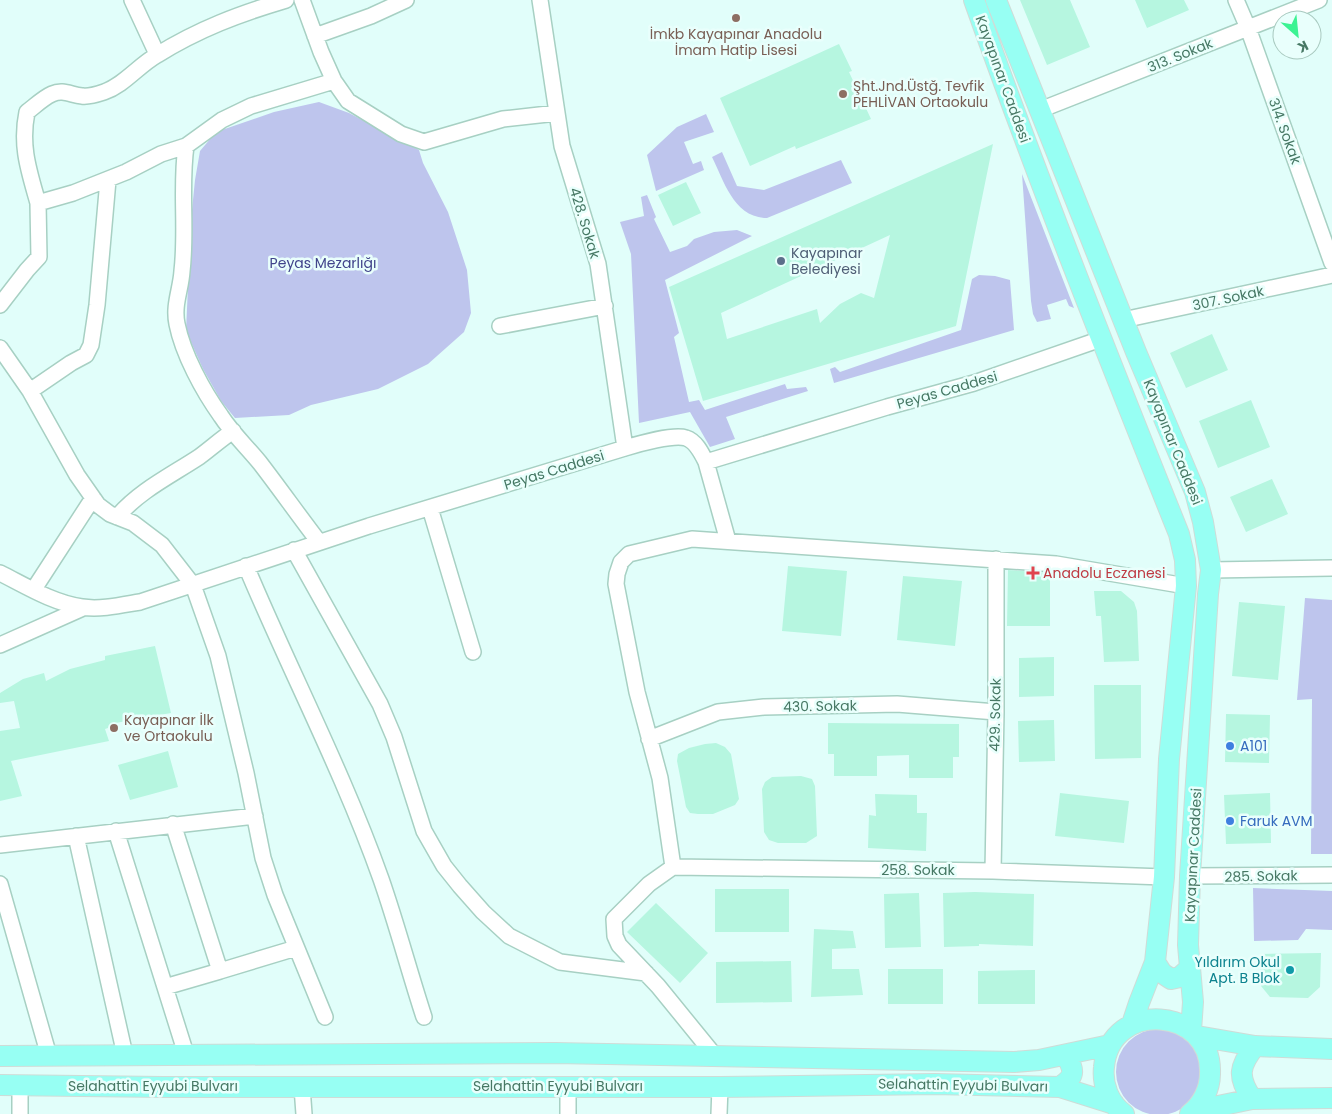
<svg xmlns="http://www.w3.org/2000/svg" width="1332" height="1114" font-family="Poppins,sans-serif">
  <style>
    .green { fill: #bec5ed }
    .building { fill: #b6f6e0; fill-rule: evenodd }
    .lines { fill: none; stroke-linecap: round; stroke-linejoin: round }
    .minor-casing { stroke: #a7d0c3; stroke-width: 18 }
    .major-casing { stroke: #cfdcd7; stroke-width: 22 }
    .minor { stroke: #fff; stroke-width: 15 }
    .major { stroke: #97fff3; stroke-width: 20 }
    .education-dot { fill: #8d6e63; stroke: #e9fffc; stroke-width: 2 }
    .service-dot { fill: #5c6f8a; stroke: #e9fffc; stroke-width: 2 }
    .health-dot { fill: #e0444e; stroke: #e9fffc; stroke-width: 2 }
    .shop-dot { fill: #3f7fe0; stroke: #e9fffc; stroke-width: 2 }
    .culture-dot { fill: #0f9aa8; stroke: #e9fffc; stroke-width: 2 }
    .labels { text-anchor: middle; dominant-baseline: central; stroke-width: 5; stroke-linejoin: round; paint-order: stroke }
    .education-label { font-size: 14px; fill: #785e54; stroke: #e9fffc; text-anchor: start }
    .street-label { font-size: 14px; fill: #467864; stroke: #e9fffc }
    .service-label { font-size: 14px; fill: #4e5e75; stroke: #e9fffc; text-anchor: start }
    .park-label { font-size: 14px; fill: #41448b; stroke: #e9fffc }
    .health-label { font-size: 14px; fill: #be3a42; stroke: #e9fffc; text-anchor: start }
    .shop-label { font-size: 14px; fill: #366cbe; stroke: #e9fffc; text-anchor: start }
    .culture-label { font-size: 14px; fill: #0d838f; stroke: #e9fffc; text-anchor: end }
  </style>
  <rect width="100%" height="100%" fill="#e1fefa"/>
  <path class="green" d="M319,102L349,113L419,150L423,163L448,212L467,270L471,313L464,332L428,364L378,389L311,405L289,415L235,418L221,401L203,369L186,331L191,220L195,180L200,151L216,132L274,112Z
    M706,114L714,132L684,142L693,164L701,161L704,170L656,191L647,155L677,127Z
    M722,152L737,186L764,190L841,160L852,183L767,218C734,218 724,181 712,157Z
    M1022,174L1074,308L1069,306L1066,299L1047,305L1051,319L1037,322L1033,314L1031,301Z
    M647,195L656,217L654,219L670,252L687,246L694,239L714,232L737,230L752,236L665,280L679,333L674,337L689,402L699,400L705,410L785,384L787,389L806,387L808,391L726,417L735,439L710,447L690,412L639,423L631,254L620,222L644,216L641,197Z
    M979,275L995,276L1010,280L1014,330L834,383L830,369L835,367L840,372L961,330L972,279Z
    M1305,598L1332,600V854H1311L1312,699L1297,700Z
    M1253,888L1332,891V930L1306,929L1298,940L1254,941Z
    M1116 1072a43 43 0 1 1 86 0a43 43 0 1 1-86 0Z"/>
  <path class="building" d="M1020,0H1070L1090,47L1047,65Z
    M1135,0H1184L1189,10L1147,28Z
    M839,44L852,71L849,72L871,119L796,149L795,146L750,166L720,98Z
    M993,144L956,326L703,401L669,287ZM890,235L874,298L861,293L840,304L820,323L817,309L727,339L721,313Z
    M686,182L701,213L673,226L658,195Z
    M1212,334L1228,370L1186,388L1170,353Z
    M1251,400L1270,447L1218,468L1199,421Z
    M1272,479L1288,514L1246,532L1230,497Z
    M788,566L847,571L841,636L782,631Z
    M1008,570L1050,573V626H1007Z
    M903,576L962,581L955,646L897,640Z
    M1094,591H1121L1134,602L1137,611L1139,661L1104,662L1101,616H1096Z
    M1239,602L1285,606L1278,680L1232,676Z
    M155,646L171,713L110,724L111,727L105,729L109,741L11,761L22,796L0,801V731L20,728L14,701L0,703V693L23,679L44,673L46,681L70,669L105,660V656Z
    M1054,657V696L1019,697V658Z
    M1094,685H1141V758L1095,759Z
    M1226,714L1270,715L1269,763L1225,762Z
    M1054,720L1055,761L1019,762L1018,721Z
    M828,723L959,724V757H953V778H909V755L877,756V776H834V754H828Z
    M716,743L725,747L731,754L739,799L735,805L713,814H698L690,813L686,807L677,761L678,754L689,748L705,744Z
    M168,751L178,787L130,800L118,765Z
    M801,776L812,779L815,786L817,836L806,843H778L769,840L764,832L762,789L765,782L772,777Z
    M1060,793L1129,801L1124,843L1055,836Z
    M1270,793L1271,843L1226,844L1224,795Z
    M875,794L917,795V813H927L926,851L868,848L869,815L876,816Z
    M715,889H789V932H715Z
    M975,892L1034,894L1033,946L979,944V946L944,947L943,893Z
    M919,893L921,947L885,948L884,894Z
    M656,903L708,953L680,983L627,932Z
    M814,929L853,931L856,948L832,949V969H859L863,995L811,997Z
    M1321,953L1320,987L1308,998L1270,997L1261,986L1260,954Z
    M791,961L792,1002L716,1003V962Z
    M888,969H943V1004H888Z
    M1035,970V1004H978V971Z"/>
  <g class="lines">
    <g class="minor-casing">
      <path id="minor" d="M132,0L157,54
        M302,0L321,52L334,81L348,101L401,134L424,142L503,119L557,113
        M540,0L562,146L598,264L625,448
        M1236,0L1248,28L1332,263
        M315,36L371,16L406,0
        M1040,110L1319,0
        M38,203C29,171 20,146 27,112C35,106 43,98 52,94C63,89 71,95 82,96C88,97 98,94 104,92C124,85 138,66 157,55C199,29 239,14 286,0
        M0,305L27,270L39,257L38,203L73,193L126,172L161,154L186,146
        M1123,320L1332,275
        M500,326L605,306
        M0,348L30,391L77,475L98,505L110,514L133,523L162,545L193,585L218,656L246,773L263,858L275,895L325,1017
        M30,391L71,363L86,355L91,345L97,305L108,180
        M706,462L728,541
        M430,508L473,652
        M117,517C139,491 170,476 199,457C210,449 221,439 233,431
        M319,542C299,516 280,489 260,463C247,447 232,433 221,416C203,391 183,354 177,324C173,305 181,289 182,271C187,229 180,187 186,146L222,120L251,106L334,81
        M294,550L380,704L394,737L424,831L444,866L460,886L483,912L509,936L560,962L646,973
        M246,566C290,671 343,772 381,879C397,925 409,971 424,1017
        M1211,570L1332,568
        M0,573C26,586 53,603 82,607C100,610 122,605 140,602L369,526L625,448C638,444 674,434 686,438C696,441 702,454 706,462L887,407L974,383L1101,339
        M34,589L93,498
        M0,645L83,608
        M649,739L718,712L764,707L897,704L996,712
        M173,824L220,971L296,948
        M116,831L186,1054
        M76,836L125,1055
        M0,845L255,816
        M673,867L993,871L1164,877
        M993,871L996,712V559
        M1190,876L1332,875
        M0,884L49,1056
        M165,987L220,971
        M715,1056L658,986L619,945L615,936L614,919L649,884L673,867L660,778L637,692L616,584L617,574L621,562L629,554L692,539L1056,564L1186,586
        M20,1085V1114
        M568,1086V1114
        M302,1087L304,1114
        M719,1114L720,1087"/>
    </g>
    <g class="major-casing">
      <path id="major" d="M974,0C1038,180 1108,357 1179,534L1185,560L1186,586L1169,759L1164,877L1155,962L1139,1003L1132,1024
        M996,0L1136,352L1195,492L1203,522L1211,570L1208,594L1190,876L1188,945L1193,1002L1191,1031
        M1155,962L1162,973L1171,979L1180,977L1190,968
        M1197,1036L1255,1046L1332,1049
        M0,1056L555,1053L1014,1062L1039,1060L1110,1045
        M0,1085L163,1087H720L935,1084L1060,1087L1114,1104
        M1060,1087C1075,1076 1075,1072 1066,1055
        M1252,1099C1237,1077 1239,1066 1255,1046
        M1194,1111L1252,1099L1332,1098
        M1124,1114C1109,1103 1102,1085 1104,1067C1110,999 1213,1006 1210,1074C1210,1089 1202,1105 1190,1114"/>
    </g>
    <use href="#minor" class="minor"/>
    <use href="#major" class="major"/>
  </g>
  <g class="education-dot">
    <circle cx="736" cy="18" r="5"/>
    <circle cx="843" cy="94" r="5"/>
    <circle cx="114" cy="728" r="5"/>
  </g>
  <circle class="service-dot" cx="781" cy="261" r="5"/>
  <path class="health-dot" d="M1030.5 565.5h5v5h5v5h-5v5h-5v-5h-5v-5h5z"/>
  <g class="shop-dot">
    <circle cx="1230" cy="746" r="5"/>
    <circle cx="1230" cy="821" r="5"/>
  </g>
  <circle class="culture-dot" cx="1290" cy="970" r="5"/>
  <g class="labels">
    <g class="education-label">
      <text x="736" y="34" text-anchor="middle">İmkb Kayapınar Anadolu<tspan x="736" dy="16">İmam Hatip Lisesi</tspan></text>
      <text x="853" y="86">Şht.Jnd.Üstğ. Tevfik<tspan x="853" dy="16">PEHLİVAN Ortaokulu</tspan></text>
      <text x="124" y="720">Kayapınar İlk<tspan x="124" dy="16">ve Ortaokulu</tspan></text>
    </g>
    <g class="street-label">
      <text transform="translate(1180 55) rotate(-22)">313. Sokak</text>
      <text transform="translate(1003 79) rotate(70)">Kayapınar Caddesi</text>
      <text transform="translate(1285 131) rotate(70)">314. Sokak</text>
      <text transform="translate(585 223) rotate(73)">428. Sokak</text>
      <text transform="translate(1228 298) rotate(-12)">307. Sokak</text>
      <text transform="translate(947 390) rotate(-16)">Peyas Caddesi</text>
      <text transform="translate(1173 442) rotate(68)">Kayapınar Caddesi</text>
      <text transform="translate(554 470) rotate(-17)">Peyas Caddesi</text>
      <text transform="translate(820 706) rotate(-1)">430. Sokak</text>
      <text transform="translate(995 715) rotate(-89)">429. Sokak</text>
      <text transform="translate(1193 855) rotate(-87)">Kayapınar Caddesi</text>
      <text x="918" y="870">258. Sokak</text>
      <text transform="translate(1261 876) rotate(-1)">285. Sokak</text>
      <text transform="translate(963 1085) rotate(1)">Selahattin Eyyubi Bulvarı</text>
      <text x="153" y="1086">Selahattin Eyyubi Bulvarı</text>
      <text x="558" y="1086">Selahattin Eyyubi Bulvarı</text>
    </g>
    <g class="service-label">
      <text x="791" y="253">Kayapınar<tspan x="791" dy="16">Belediyesi</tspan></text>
    </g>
    <g class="park-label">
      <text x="323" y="263">Peyas Mezarlığı</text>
    </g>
    <g class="health-label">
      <text x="1043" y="573">Anadolu Eczanesi</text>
    </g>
    <g class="shop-label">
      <text x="1240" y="746">A101</text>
      <text x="1240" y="821">Faruk AVM</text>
    </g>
    <g class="culture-label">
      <text x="1280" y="962">Yıldırım Okul<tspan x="1280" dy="16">Apt. B Blok</tspan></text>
    </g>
  </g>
  <g transform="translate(1297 35) rotate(153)"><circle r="24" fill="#e9fffc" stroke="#a8c9bf"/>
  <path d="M0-4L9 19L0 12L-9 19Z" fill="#3bf393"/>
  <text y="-8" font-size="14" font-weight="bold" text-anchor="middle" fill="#467864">K</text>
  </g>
</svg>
